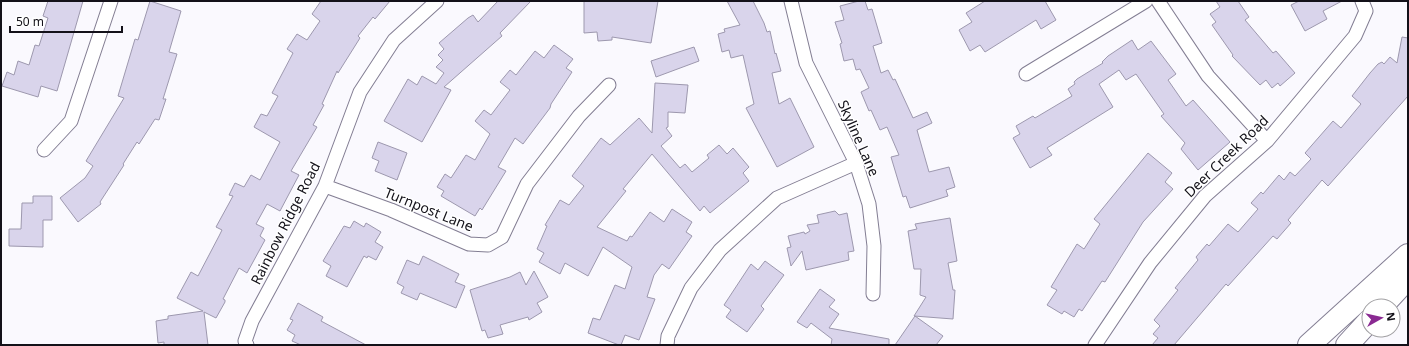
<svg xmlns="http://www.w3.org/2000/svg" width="1409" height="346" font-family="'Noto Sans',sans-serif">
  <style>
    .building { fill: #d9d4eb; stroke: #9d98ae }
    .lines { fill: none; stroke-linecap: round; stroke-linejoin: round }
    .minor-casing { stroke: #837e93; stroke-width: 15 }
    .motorway-casing { stroke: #837e93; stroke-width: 24 }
    .minor { stroke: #fff; stroke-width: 13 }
    .motorway { stroke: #fff; stroke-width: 22 }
    .labels { text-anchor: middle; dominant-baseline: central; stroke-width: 3; stroke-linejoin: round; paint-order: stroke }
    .street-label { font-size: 14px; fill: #131119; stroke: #fff }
  </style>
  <rect width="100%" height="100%" fill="#faf9fe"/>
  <path class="building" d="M48,1H83L57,91L41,86L38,97L2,86L7,72L14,75L18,61L29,65L35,45L39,46L48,18L43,16Z
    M150,1L181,11L169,52L177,54L163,99H166L159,120L155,119L139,144L137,142L123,164L124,165L100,202L101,204L78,222L60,198L85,178L93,166L86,161L124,98L118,96L135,39L138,40Z
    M321,1H390L375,19L373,17L358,36L360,38L338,73L337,71L322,104L324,105L313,125L317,127L291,171L299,175L280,211L267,204L256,224L264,228L260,236L265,240L247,273L239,268L223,299L225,300V302L216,318L204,312L208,345H164V342L158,343L156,321L168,319V316L203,311L177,298L191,272L198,276L219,236L222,230L216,227L233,196L229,195L235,183L244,187L251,175L260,180L280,142L254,127L261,114L267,116L278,96L272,93L293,53L287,49L297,34L307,40L320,21L312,14Z
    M498,1H531L500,33L502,36L444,87L451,90L422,142L384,121L408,79L417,85L422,76L436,84L444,73L436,67L443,60L438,55L444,49L439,43L468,18L473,15L478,22Z
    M584,1H658L651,43L612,37V40L598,41L597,32L584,33Z
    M727,1H753L764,23L767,32L770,31L775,54L776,53L781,71L772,73L779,104L790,98L814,147L777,167L746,108L754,104L743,55L731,58L729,50L722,52L718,34L725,32L724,29L740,25Z
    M859,1H865L868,10L872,9L882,43L873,46L881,73L888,70L893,80L895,79L913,118L927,112L932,123L917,130L929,172L949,167L955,187L946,190L948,196L910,208L906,196L903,197L891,157L899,155L887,127L880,130L871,110L869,111L861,92L869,88L860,69L856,70L853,59L844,61L840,44L842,43L835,22L844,20L840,6Z
    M985,1H1045L1056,20L1041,29L1036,20L985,52L980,45L970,51L959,30L972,22L966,13Z
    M1216,1H1238L1249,17L1245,20L1273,53L1276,51L1295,73L1280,86L1278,83L1272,88L1266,80L1260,85L1232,56L1233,55L1212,25L1216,22L1210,14L1220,7Z
    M1299,1H1342L1323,11L1327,19L1305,31L1291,5Z
    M1402,37L1408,38V96L1328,186L1322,180L1288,220L1291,223L1277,239L1273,236L1228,286L1226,284L1174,345H1152L1158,338L1153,334L1160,326L1154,320L1178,290L1175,288L1198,260L1196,257L1207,244L1209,246L1228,224L1238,232L1258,209L1251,203L1261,192L1263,194L1279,175L1284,180L1290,172L1295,176L1311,159L1305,153L1333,121L1341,128L1361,104L1352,96L1370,73L1378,64L1382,62L1384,64L1390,57L1397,63Z
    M1132,40L1138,50L1151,41L1176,74L1168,80L1186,106L1193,100L1230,142L1198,170L1181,149L1185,143L1161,116L1164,114L1136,74L1126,80L1119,70L1099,84L1113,107L1047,148L1052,155L1030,168L1013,138L1020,134L1016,126L1033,116L1035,118L1072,96L1068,89L1075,84L1074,82L1077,79L1103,63L1102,62L1108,56Z
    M554,45L573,59L566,68L572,72L551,104L550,108L523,144L515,138L498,167L506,171L482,210L480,208L475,216L441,196L444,191L437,187L445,174L451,178L466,155L475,160L490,134L475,121L484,110L491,115L510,90L500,82L510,70L516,75L535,51L544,58Z
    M694,47L699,61L656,77L651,61Z
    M655,83L688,85L685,113L668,112V127L666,128L672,136L661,146L680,168L685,164L692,172L709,158L707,155L719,145L727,154L733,148L749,167L743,173L749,181L710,213L704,206L700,211L652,154L623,189L626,191L597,227L627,241L630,236L632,237L650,212L664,222L672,209L692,222L686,232L692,236L669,269L662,264L654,275L647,297L655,299L639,340L625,335L621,345H619L588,333L593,318L600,320L615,285L625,289L632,267L603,247L588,276L565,263L560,274L539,262L544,253L537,249L547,226L545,225L560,200L569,205L584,186L572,176L601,138L610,145L639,118L652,133Z
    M378,142L407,153L397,180L375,171L379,161L372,158Z
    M1148,153L1172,173L1165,182L1173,189L1143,222L1105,282L1102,281L1082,311L1079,309L1074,317L1064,311L1062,314L1047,305L1057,290L1051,287L1077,244L1084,249L1100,224L1094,219Z
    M33,196H52V220H43V247L9,246V229H21L22,203H33Z
    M835,211L839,215L847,213L854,251L848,252L849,260L806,270L802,251L791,266L787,248L791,247L788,236L804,232L805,234L810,231L807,225L819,223L817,215Z
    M950,218L957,261L948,263L953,290H955L953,319L914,316L926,297L920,295L921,269H914L908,231L917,229L915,224Z
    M354,221L364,227L366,223L381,232L375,242L383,247L376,260L368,256L367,258L364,256L347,287L326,276L331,266L323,261L344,226L350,228Z
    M423,256L459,274L455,282L465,286L456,308L420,293L417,300L401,293L404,287L397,283L407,260L419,265Z
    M765,261L784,275L761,306L764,309L747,332L726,317L731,310L724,305L751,264L758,270Z
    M534,271L548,297L537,303L542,312L529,320L528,317L500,325L503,334L488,338L485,330L482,331L470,290L510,277L520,272L526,285Z
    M820,289L835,300L829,307L839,314L829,328L889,339V345H831L832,339L811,323L807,328L797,322Z
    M298,303L323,317L321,321L366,345H301L292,341L295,335L287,330L293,320L290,319Z
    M915,316L943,336L936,345H895Z"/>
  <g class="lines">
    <g class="minor-casing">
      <path id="minor" d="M791,1L806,63L856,163L869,204L874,246L873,294
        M1158,1L1208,76L1267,141
        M1026,74L1146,1
        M44,150L71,121L111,1
        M325,186L391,210L469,244L488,245L502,237L527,184L579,116L609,85
        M247,345L245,341L252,321L325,186L360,92L394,40L437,1
        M667,345L668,336L691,288L720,250L777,198L856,163
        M1095,345L1150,263L1205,196L1267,141L1355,36L1366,11L1362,1"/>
    </g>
    <g class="motorway-casing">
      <path id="motorway" d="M1382,306L1408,278
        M1309,345L1408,255
        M1347,345L1369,321"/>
    </g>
    <use href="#minor" class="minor"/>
    <use href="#motorway" class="motorway"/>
  </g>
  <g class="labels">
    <g class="street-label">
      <text transform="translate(859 138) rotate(66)">Skyline Lane</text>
      <text transform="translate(1226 156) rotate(-44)">Deer Creek Road</text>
      <text transform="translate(429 209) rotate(22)">Turnpost Lane</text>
      <text transform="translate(285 223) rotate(-63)">Rainbow Ridge Road</text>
    </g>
  </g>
  <rect width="1409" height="346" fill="none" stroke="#131119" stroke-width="4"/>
  <g transform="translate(1381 318) rotate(82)"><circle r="19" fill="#ffffff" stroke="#a1a0a3"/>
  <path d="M0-3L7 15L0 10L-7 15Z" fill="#8a2992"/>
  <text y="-6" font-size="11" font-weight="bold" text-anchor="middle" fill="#131119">N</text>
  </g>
  <path d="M10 26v6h112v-6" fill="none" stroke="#131119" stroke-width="2"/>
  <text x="16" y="26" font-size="12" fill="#131119" stroke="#ffffff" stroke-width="3" paint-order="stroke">50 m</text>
</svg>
